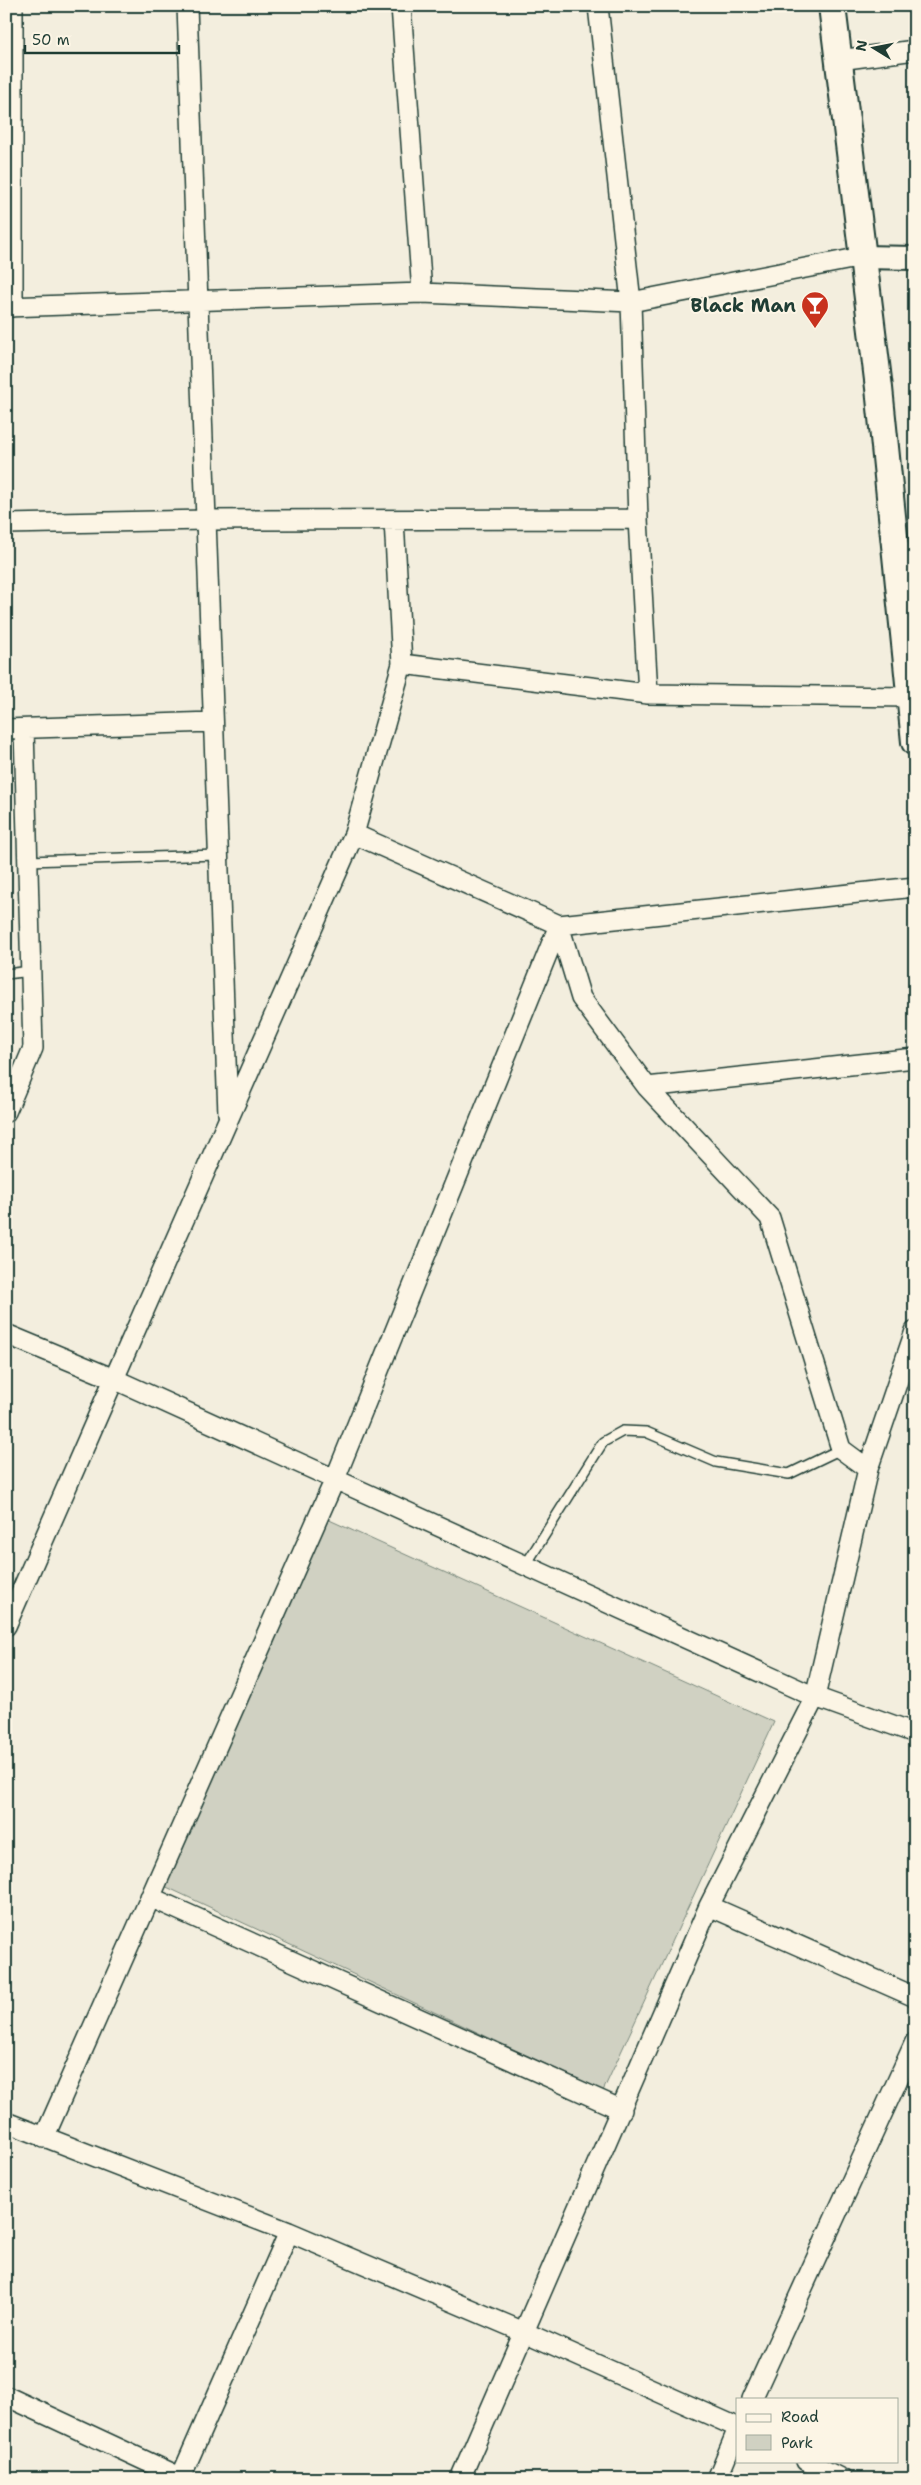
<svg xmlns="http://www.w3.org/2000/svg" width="921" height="2485" font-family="'Shantell Sans',sans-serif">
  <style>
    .green { fill: #d0d1c2; stroke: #78877b }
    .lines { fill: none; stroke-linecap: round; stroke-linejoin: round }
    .service-casing { stroke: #1f3d34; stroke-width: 12 }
    .minor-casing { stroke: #1f3d34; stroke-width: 22 }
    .tertiary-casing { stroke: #1f3d34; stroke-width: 26 }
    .secondary-casing { stroke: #1f3d34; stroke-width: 30 }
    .service { stroke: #fcf5e5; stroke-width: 9 }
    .minor { stroke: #fcf5e5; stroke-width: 19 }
    .tertiary { stroke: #fcf5e5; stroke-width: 22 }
    .secondary { stroke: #fcf5e5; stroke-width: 26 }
    .labels { text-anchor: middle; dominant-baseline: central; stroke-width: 4; stroke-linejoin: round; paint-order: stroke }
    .poi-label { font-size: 19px; font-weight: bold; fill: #1f3d34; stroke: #fcf5e5; text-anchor: end }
  </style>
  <rect width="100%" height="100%" fill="#f3eede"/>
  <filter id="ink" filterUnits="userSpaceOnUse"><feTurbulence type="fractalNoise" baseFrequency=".02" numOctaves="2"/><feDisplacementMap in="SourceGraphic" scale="10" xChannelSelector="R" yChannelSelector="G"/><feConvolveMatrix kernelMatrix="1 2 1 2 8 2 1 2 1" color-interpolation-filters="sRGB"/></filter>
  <g filter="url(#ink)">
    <path class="green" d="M325,1518L774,1722L603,2091L158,1883Z"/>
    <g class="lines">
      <g class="service-casing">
        <path id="service" d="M28,861L217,855
          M6,974L31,971
          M525,1566L603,1442L623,1431L646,1432L716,1462L789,1474L841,1449"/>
      </g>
      <g class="minor-casing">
        <path id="minor" d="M13,6V307
          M187,6L228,1114
          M401,6L422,293
          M598,6L631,302L638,519L648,694
          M839,60L915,50
          M6,307L422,293L631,302L862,257
          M394,520L402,664
          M6,524L206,520L638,519
          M6,729L212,722
          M354,834L559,925L915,887
          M559,925L581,998L647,1087L770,1218L841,1449L868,1469
          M647,1087L915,1058
          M6,1112L33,1048L24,729
          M6,1334L114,1379L354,834L402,664L648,694L910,697
          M6,1626L114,1379L815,1697L915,1733
          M150,1897L622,2110
          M709,1906L915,1997
          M6,2122L289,2232L524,2332L737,2427
          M44,2138L335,1479L559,925
          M6,2396L180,2477
          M752,2399L915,2042
          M806,2461L842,2479
          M180,2479L289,2232
          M460,2479L709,1906L815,1697L868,1469L915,1331
          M717,2479L737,2431"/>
      </g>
      <g class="tertiary-casing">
        <path id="tertiary" d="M862,257L915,258"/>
      </g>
      <g class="secondary-casing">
        <path id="secondary" d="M832,6L879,388L915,742"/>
      </g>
      <use href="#service" class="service"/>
      <use href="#minor" class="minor"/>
      <use href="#tertiary" class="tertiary"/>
      <use href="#secondary" class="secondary"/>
    </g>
  </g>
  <defs>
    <g id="bar-pin" transform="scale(1.4375)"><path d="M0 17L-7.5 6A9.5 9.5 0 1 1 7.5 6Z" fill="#c8321e" stroke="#fcf5e5"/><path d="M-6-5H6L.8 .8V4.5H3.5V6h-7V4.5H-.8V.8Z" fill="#fff"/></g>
  </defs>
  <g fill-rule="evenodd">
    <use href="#bar-pin" x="815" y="305"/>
  </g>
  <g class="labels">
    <g class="poi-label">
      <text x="796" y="305">Black Man</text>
    </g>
  </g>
  <rect width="921" height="2485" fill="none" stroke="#fcf5e5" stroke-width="25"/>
  <rect x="12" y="12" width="896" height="2460" fill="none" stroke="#1f3d34" stroke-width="2" filter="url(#ink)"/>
  <rect x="736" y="2398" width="162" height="65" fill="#fcf5e5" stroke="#a4ab9e"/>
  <rect x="746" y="2414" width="25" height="8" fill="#fcf5e5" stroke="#a4ab9e"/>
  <text x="781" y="2422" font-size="15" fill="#1f3d34">Road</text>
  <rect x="746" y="2435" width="25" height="15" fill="#d0d1c2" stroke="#a4ab9e"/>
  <text x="781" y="2448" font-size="15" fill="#1f3d34">Park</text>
  <g transform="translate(874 48) rotate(280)" stroke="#fcf5e5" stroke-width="4" paint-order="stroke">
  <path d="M0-4L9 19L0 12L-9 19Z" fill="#1f3d34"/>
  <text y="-8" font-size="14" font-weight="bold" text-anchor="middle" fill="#1f3d34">N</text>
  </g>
  <path d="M25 45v8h154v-8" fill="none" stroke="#1f3d34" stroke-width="2.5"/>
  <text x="32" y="45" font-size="15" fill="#1f3d34" stroke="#fcf5e5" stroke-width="4" paint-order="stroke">50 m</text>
</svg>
